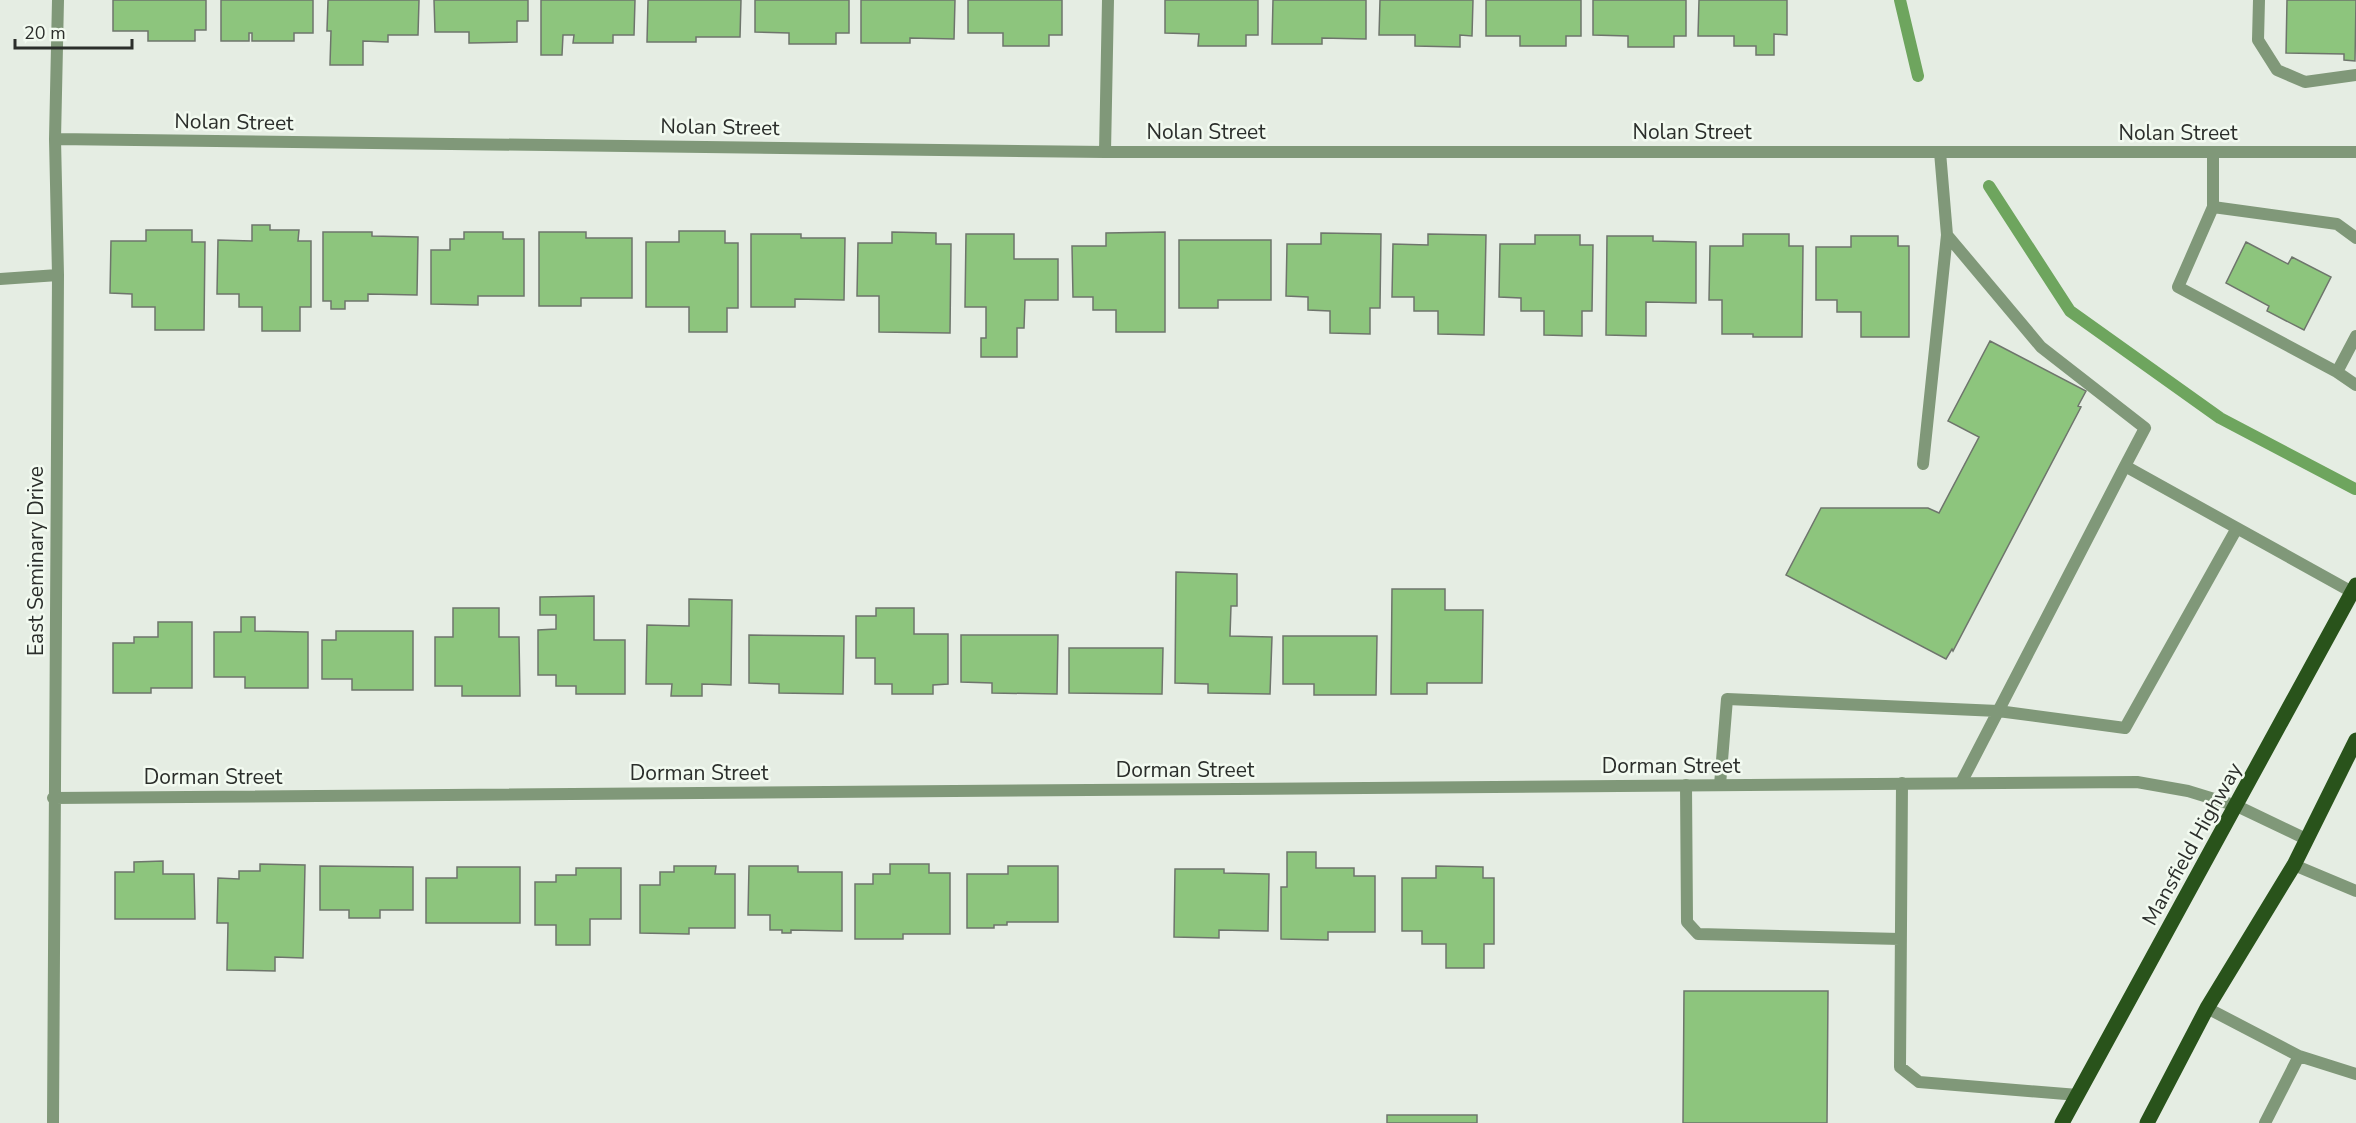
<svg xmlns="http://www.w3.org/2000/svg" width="2356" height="1123" font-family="'Nunito Sans',sans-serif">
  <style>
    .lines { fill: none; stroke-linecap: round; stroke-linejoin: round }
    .stream { stroke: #6ea55e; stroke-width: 12 }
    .building { fill: #8dc57d; stroke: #6e756c; stroke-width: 1.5 }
    .service { stroke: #809879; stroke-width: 12 }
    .minor { stroke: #809879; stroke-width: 12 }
    .primary { stroke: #29531b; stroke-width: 15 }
    .labels { text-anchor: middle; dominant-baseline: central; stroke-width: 5; stroke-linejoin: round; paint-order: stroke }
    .street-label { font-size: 21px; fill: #2b2e2b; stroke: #f2faf0 }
  </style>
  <rect width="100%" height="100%" fill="#e5ede3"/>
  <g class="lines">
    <path class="stream" d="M1900,0L1918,76
      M1989,186L2070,311L2220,418L2355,489"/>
  </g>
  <path class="building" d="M113,0H206V30H195V41H148V31H113Z
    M221,0H313V33H294V41H252V33H249V41H221Z
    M328,0H419L418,35H388V42L363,41V65H330L331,31H327Z
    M434,0H528V21H517V42L469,43V32H435Z
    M541,0H635L634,35H613V43H573L574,35H563L562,55H541Z
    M648,0H741L740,37H696V42H647Z
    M755,0H849V33H836V44H789V33L755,32Z
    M861,0H955L954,39L910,38V43H861Z
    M968,0H1062V35H1049V46H1003V33H968Z
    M1165,0H1258V35H1246V46H1198L1199,34L1165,33Z
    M1273,0H1366V39L1322,38V44H1272Z
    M1380,0H1473L1472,36L1460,35V47L1415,46V35H1379Z
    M1486,0H1581V36H1566V46H1520V36H1486Z
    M1593,0H1686V36H1674V47H1628V36L1593,35Z
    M1699,0H1787V35L1774,34V55H1756V46H1734V36H1698Z
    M2287,0H2356L2355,61L2344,60V54L2286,53Z
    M252,225H270V230H299L298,241H311V307H300V331H262V307H239V294H217L218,240L252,241Z
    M146,230H192V242H205L204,330H155V307H132V294L110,293L111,241H146Z
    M679,231H725V243H738V308H727V332H689V307H646V242H679Z
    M323,232H372V236L418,237L417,295L368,294V301H345V309H331V301H323Z
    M464,232H503V239H524V296H478V305L431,304V250H450V239H464Z
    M539,232H586V238H632V298H581V306H539Z
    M892,232L936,233V244H951L950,333L879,332V296H857L858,243H892Z
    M1165,232V332H1116V310H1093V297H1073L1072,246H1106V233Z
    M1321,233L1381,234L1380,308H1370V334L1330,333V311L1308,310V297L1286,296L1287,244H1321Z
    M751,234H801V238H845L844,300L795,299V307H751Z
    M966,234H1014V259H1058V300H1025L1024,328H1017V357H981V338H986V307H965Z
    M1428,234L1486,235L1484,335L1438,334V311H1414V297H1392L1393,244L1428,245Z
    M1743,234H1789V246H1803L1802,337H1753V334H1722V300H1709L1710,246H1743Z
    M1535,235H1580V245H1593L1592,311H1582V336L1544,335V311H1521V298L1499,297L1500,244H1535Z
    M1607,236H1653V241L1696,242V303L1646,302V336L1606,335Z
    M1851,236H1898V246H1909V337H1861V312H1837V300H1816V247H1851Z
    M1179,240H1271V300H1218V308H1179Z
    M2246,242L2288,264L2292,257L2331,277L2304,330L2267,311L2269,306L2226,283Z
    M1990,341L2086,391L2078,406L2081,407L1953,651L1952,649L1946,659L1786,575L1821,508H1928L1939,513L1979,437L1948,421Z
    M1176,572L1237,574V606H1231L1230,636L1272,637L1270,694L1208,693V684L1175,683Z
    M1392,589H1445V610H1483L1482,683H1427V694H1391Z
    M594,596V640H625V694H576V686H556V675H538V630L556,629V615H540V597Z
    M689,599L732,600L731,685L702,684V696H671L672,684H646L647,625L689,626Z
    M453,608H499V637H519L520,696H462V686H435V637H453Z
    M876,608H914V634H948V684L933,685V694H892V684H875V658H856V616H876Z
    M241,617H255V631L308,632V688H245V677H214V632H241Z
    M158,622H192V688H151V693H113V643H134V637H158Z
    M336,631H413V690H352V679H322V640H336Z
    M749,635L844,636L843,694L779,693V684L749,683Z
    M961,635H1058L1057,694L992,693V683L961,682Z
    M1283,636H1377L1376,695H1314V684H1283Z
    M1069,648H1163L1162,694L1069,693Z
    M1287,852H1316V868H1354V876H1375V932H1328V940L1281,939V887H1287Z
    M163,861V874H194L195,919H115V872H134V862Z
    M260,864L305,865L303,958L275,957V971L227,970L228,923H217L218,878L239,879V871H260Z
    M890,864H929V873H950V934H903V939H855V884H873V874H890Z
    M320,866L413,867V910H380V918H349V910H320Z
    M674,866H716L715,874H735V928H689V934L640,933V885H660V872H674Z
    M749,866H798V872H842V931L791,930V933H782V930H770V915H748Z
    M1008,866H1058V922H1007V925H994V928H967V874H1008Z
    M1436,866L1483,867V878H1494V944H1484V968H1446V944H1422V931H1402V878H1436Z
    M457,867H520V923H426V878H457Z
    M576,868H621V919H590V945H556V925H535V882H556V875H576Z
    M1175,869H1224V873L1269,874L1268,931L1219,930V938L1174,937Z
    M1684,991H1828L1827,1123H1683Z
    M1387,1115H1477V1123H1387Z"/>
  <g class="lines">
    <path class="service" d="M2259,0L2258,40L2277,70L2305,82L2356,75
      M1940,152L1947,235L2041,347L2145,428L2125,466
      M2213,152V207L2337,224L2356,238
      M2213,207L2178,287L2337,372
      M2356,336L2337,372L2356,385
      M1923,464L1947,235
      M1902,783L1900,1067L1919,1082L2078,1095
      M1961,783L2125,466L2352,592
      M1686,785L1687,922L1698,934L1900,939
      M1720,785L1727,699L1998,711L2125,728L2237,528
      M2294,865L2356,891
      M2207,1008L2299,1056L2265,1123
      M2299,1056L2356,1074"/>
    <path class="minor" d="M55,139L1105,152H2356
      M1105,152L1108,0
      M0,279L58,275
      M53,798L2137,782L2188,791L2237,806L2306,839
      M53,1123L58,275L55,139L58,0"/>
    <path class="primary" d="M2062,1123L2356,585
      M2147,1123L2207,1008L2294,865L2356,740"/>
  </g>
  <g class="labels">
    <g class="street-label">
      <text transform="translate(234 122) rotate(1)">Nolan Street</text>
      <text transform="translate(720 127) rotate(1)">Nolan Street</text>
      <text x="1206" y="132">Nolan Street</text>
      <text x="1692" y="132">Nolan Street</text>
      <text x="2178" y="133">Nolan Street</text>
      <text transform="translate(36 561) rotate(-90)">East Seminary Drive</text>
      <text x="1671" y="766">Dorman Street</text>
      <text x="1185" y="770">Dorman Street</text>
      <text x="699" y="773">Dorman Street</text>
      <text x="213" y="777">Dorman Street</text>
      <text transform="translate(2192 844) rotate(-61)">Mansfield Highway</text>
    </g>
  </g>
  <path d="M15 39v9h117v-9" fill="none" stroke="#2b2e2b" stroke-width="3"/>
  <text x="24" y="39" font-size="18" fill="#2b2e2b" stroke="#f2faf0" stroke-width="4.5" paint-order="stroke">20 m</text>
</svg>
